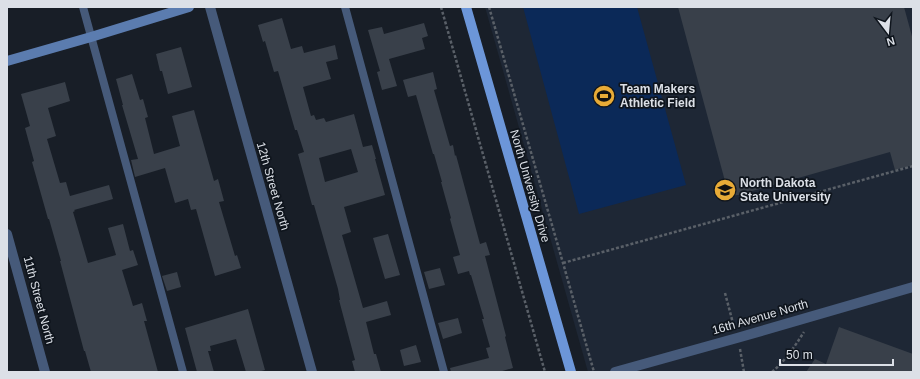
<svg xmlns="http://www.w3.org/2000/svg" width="920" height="379" font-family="Arial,sans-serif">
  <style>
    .built { fill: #1e2735 }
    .green { fill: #0b2958 }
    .building { fill: #39404a; fill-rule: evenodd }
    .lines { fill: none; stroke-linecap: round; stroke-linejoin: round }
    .path { stroke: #5a6068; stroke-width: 2.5; stroke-dasharray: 3 2; stroke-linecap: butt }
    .lane { stroke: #465a7a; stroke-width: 8 }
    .street { stroke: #465a7a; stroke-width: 10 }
    .secondary { stroke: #5b7caf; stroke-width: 10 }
    .primary { stroke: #6c96d9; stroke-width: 10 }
    .labels { text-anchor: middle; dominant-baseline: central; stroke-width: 3.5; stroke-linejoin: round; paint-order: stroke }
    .poi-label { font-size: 12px; font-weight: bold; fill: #dce0e7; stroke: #0f151d; text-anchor: start }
    .street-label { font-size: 12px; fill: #dce0e7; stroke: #0f151d }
  </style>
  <rect width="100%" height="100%" fill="#181e27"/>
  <path class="built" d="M485,7H913V372H588Z"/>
  <path class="green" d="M523,7H637L686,185L579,214Z"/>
  <path class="building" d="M678,7H904L913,40V165L895,170L890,152L738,195L729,196Z
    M282,18L291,49L302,46L304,53L335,45L338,59L326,62L331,79L303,87L311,116L314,115L316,120L324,118L326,122L354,114L363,147L372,145L376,159H375L385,195L344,207L351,232L342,235L363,308L387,301L391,315L366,322L374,354H376L381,372H355L352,361L355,360L339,300H340L338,289L314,205H312L298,154L304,152L297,130H295L278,71L274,72L265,41L263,42L258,25ZM351,149L358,172L325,182L319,158Z
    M424,23L428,36L422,38L425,49L389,59L397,86L382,90L377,72L380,71L368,30L382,27L384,34Z
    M181,47L192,87L168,94L162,71H160L156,54Z
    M433,72L437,89L434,90L450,146L453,145L455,156L456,155L480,244L486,242L490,255L485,256L506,336L505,337L513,368L499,372H451L450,368L489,358L486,348L490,347L482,319H484L471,275H470L469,271L458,274L453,257L460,255L450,219L451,218L441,182H442L434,154H433L416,95L408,97L403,80Z
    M132,74L140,100L143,99L148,117L145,118L154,154L180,146L172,116L194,110L214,181L218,179L224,201L219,202L235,256L237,255L241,268L215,276L196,209L191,210L188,199L175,203L165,168L135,177L131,160L138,159L122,105H123L116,79Z
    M65,82L70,101L48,108L56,136L47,139L60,183L66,182L70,196L109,185L113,199L74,210L75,211L73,212L88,263L116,255L108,228L123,224L130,251L133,250L138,265L122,270L133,306L142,303L147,321H144L158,372H91L85,351H84L60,261H61L49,219H48L32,162L34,161L25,128L30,126L21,94Z
    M388,234L400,275L385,279L373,238Z
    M440,268L445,285L429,289L424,272Z
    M177,272L181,287L167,291L162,276Z
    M248,309L265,370L258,372H246L236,339L210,346L211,351H208L214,372H197L185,328Z
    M458,318L462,333L443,339L438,323Z
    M839,327L913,354V372H806L815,359L826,364Z
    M416,345L421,362L404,366L400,350Z"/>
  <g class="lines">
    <path class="path" d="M441,7L545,372
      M489,7L563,263L594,372
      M563,263L913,166
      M725,293L734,327
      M740,349L744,372
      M772,372C785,361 795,346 804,332"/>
    <path class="lane" d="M83,7L183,372
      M345,7L444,372"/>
    <path class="street" d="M210,7L312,372
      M7,234L45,372
      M615,372L737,338L913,287"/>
    <path class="secondary" d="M7,61L91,37L189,7"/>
    <path class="primary" d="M466,7L571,372"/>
  </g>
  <defs>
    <g id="stadium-disc" transform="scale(1.15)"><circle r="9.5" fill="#e8ab37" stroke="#0f151d"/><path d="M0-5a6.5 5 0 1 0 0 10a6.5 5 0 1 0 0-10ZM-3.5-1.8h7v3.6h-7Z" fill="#111"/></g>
    <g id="university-disc" transform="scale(1.15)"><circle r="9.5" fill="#e8ab37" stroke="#0f151d"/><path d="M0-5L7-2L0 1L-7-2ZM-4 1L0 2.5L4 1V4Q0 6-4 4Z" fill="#111"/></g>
  </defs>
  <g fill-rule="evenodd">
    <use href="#stadium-disc" x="604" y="96"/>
    <use href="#university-disc" x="725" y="190"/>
  </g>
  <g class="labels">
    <g class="poi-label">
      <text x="620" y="89">Team Makers<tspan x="620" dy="14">Athletic Field</tspan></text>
      <text x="740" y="183">North Dakota<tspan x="740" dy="14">State University</tspan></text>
    </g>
    <g class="street-label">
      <text transform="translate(273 186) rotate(74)">12th Street North</text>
      <text transform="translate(530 186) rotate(74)">North University Drive</text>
      <text transform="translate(39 300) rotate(75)">11th Street North</text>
      <text transform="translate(760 317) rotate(-16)">16th Avenue North</text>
    </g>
  </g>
  <rect width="920" height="379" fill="none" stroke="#dce0e7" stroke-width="16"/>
  <g transform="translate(888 32) rotate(164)" stroke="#0f151d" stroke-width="3" paint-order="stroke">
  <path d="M0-3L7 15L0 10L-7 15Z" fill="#dce0e7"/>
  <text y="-6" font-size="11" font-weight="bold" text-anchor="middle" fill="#dce0e7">N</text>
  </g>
  <path d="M780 359v6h113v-6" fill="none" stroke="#dce0e7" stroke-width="2"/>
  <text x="786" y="359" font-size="12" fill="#dce0e7" stroke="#0f151d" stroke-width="3" paint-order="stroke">50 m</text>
</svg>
